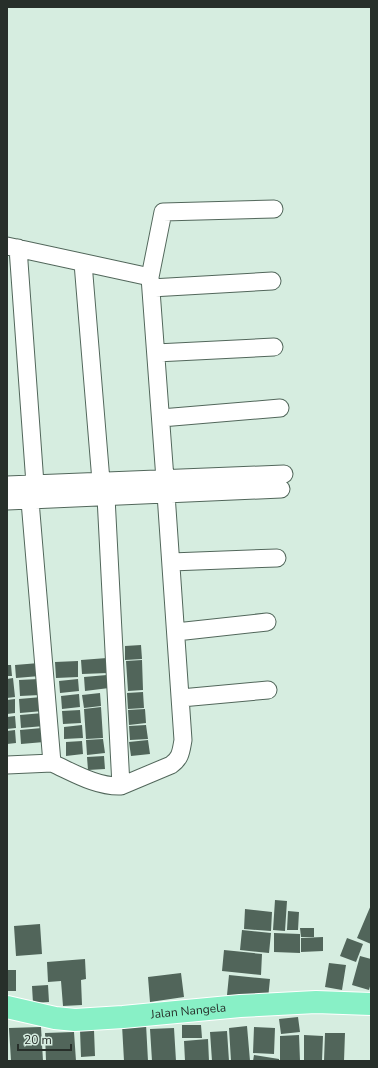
<svg xmlns="http://www.w3.org/2000/svg" width="378" height="1068" font-family="'Nunito Sans',sans-serif">
  <style>
    .building { fill: #51655a }
    .lines { fill: none; stroke-linecap: round; stroke-linejoin: round }
    .street-casing { stroke: #52675b; stroke-width: 19 }
    .primary-casing { stroke: #fff; stroke-width: 24 }
    .street { stroke: #fff; stroke-width: 17 }
    .primary { stroke: #88f0c6; stroke-width: 22 }
    .labels { text-anchor: middle; dominant-baseline: central; stroke-width: 4; stroke-linejoin: round; paint-order: stroke }
    .street-label { font-size: 12px; fill: #272f2a; stroke: #d6ede0 }
  </style>
  <rect width="100%" height="100%" fill="#d6ede0"/>
  <path class="building" d="M141,645L142,659L125,660V646Z
    M107,658L108,673L82,674L81,660Z
    M142,660L143,690L128,691L126,661Z
    M78,661V677L56,678L55,662Z
    M39,663L40,676L16,678L15,665Z
    M7,665H11L12,676H7Z
    M107,675L109,688L85,691L84,677Z
    M13,678L15,697L7,698V679Z
    M39,679L40,695L20,696L19,680Z
    M78,679L79,691L60,693L59,681Z
    M143,692L144,708L128,709L127,693Z
    M100,693L101,706L84,708L82,695Z
    M79,694L80,707L62,709L61,696Z
    M42,697L43,711L20,713L19,699Z
    M15,699V713L7,714V700Z
    M101,707L103,738L86,739L84,709Z
    M145,709L146,723L129,725L128,710Z
    M80,710L81,723L63,724L62,711Z
    M43,713L44,726L21,728L20,715Z
    M15,716L16,728L7,729V717Z
    M82,725L83,738L64,739V727Z
    M146,725L148,739L130,740L129,726Z
    M42,728L44,742L21,744L20,730Z
    M15,730L16,743L7,744V731Z
    M103,739L105,753L87,755L86,740Z
    M148,740L150,754L131,756L129,742Z
    M82,741L83,754L66,756V742Z
    M104,756L105,769L88,770L87,757Z
    M275,900L287,901L285,931L273,930Z
    M371,905V944L357,938Z
    M245,909L272,912L271,931L244,929Z
    M288,911L299,912L298,930H287Z
    M40,924L42,954L16,956L14,926Z
    M300,928H314V937H301Z
    M242,930L271,933L269,953L240,950Z
    M274,933L300,934V953L274,952Z
    M323,937V951L301,952V938Z
    M347,938L363,944L356,962L340,956Z
    M224,950L262,954L261,975L222,971Z
    M360,956L371,959V983L369,990L352,985Z
    M85,959L86,979L81,980L82,1005L63,1006L61,981L48,982L47,962Z
    M329,963L346,965L342,990L325,987Z
    M7,970H16V991H7Z
    M181,973L184,997L150,1002L148,977Z
    M229,975L270,979L268,999L227,995Z
    M48,985L49,1002L33,1003L32,986Z
    M298,1017L300,1032L281,1034L279,1019Z
    M146,1024L148,1061H124L122,1025Z
    M182,1025H201L202,1038H182Z
    M247,1026L250,1061H231L229,1028Z
    M41,1027L43,1061H11L9,1028Z
    M254,1027L275,1028L274,1054L253,1053Z
    M174,1028L176,1061H152L150,1029Z
    M80,1030H94L95,1056L81,1057Z
    M227,1031L229,1061H212L210,1032Z
    M74,1032L76,1061H46L45,1033Z
    M325,1033H345L344,1061H324Z
    M299,1035L300,1061H280V1036Z
    M304,1035L323,1036L322,1061H304Z
    M208,1039L209,1061H185L184,1041Z
    M254,1055L279,1059V1061H253Z"/>
  <g class="lines">
    <g class="street-casing">
      <path id="street" d="M7,246L150,277L165,479
        M18,248L35,484
        M83,263L101,481
        M150,277L163,212L274,209
        M151,288L272,281
        M156,353L274,347
        M161,418L280,408
        M7,485L284,474
        M7,501L281,489
        M171,562L277,558
        M176,632L267,622
        M181,698L268,690
        M52,763C74,773 97,787 121,786L106,497
        M7,765L52,763L30,501
        M121,786L171,765C181,758 181,751 183,740L166,494"/>
    </g>
    <g class="primary-casing">
      <g id="primary">
        <path id="s1" d="M7,1007L55,1018L75,1020L123,1017L240,1006L316,1002L371,1004"/>
      </g>
    </g>
    <use href="#street" class="street"/>
    <use href="#primary" class="primary"/>
  </g>
  <g class="labels">
    <g class="street-label">
      <text stroke="none"><textPath href="#s1" startOffset="183">Jalan Nangela</textPath></text>
    </g>
  </g>
  <rect width="378" height="1068" fill="none" stroke="#272f2a" stroke-width="16"/>
  <path d="M18 1044v6h53v-6" fill="none" stroke="#272f2a" stroke-width="2"/>
  <text x="24" y="1044" font-size="12" fill="#272f2a" stroke="#d6ede0" stroke-width="3" paint-order="stroke">20 m</text>
</svg>
